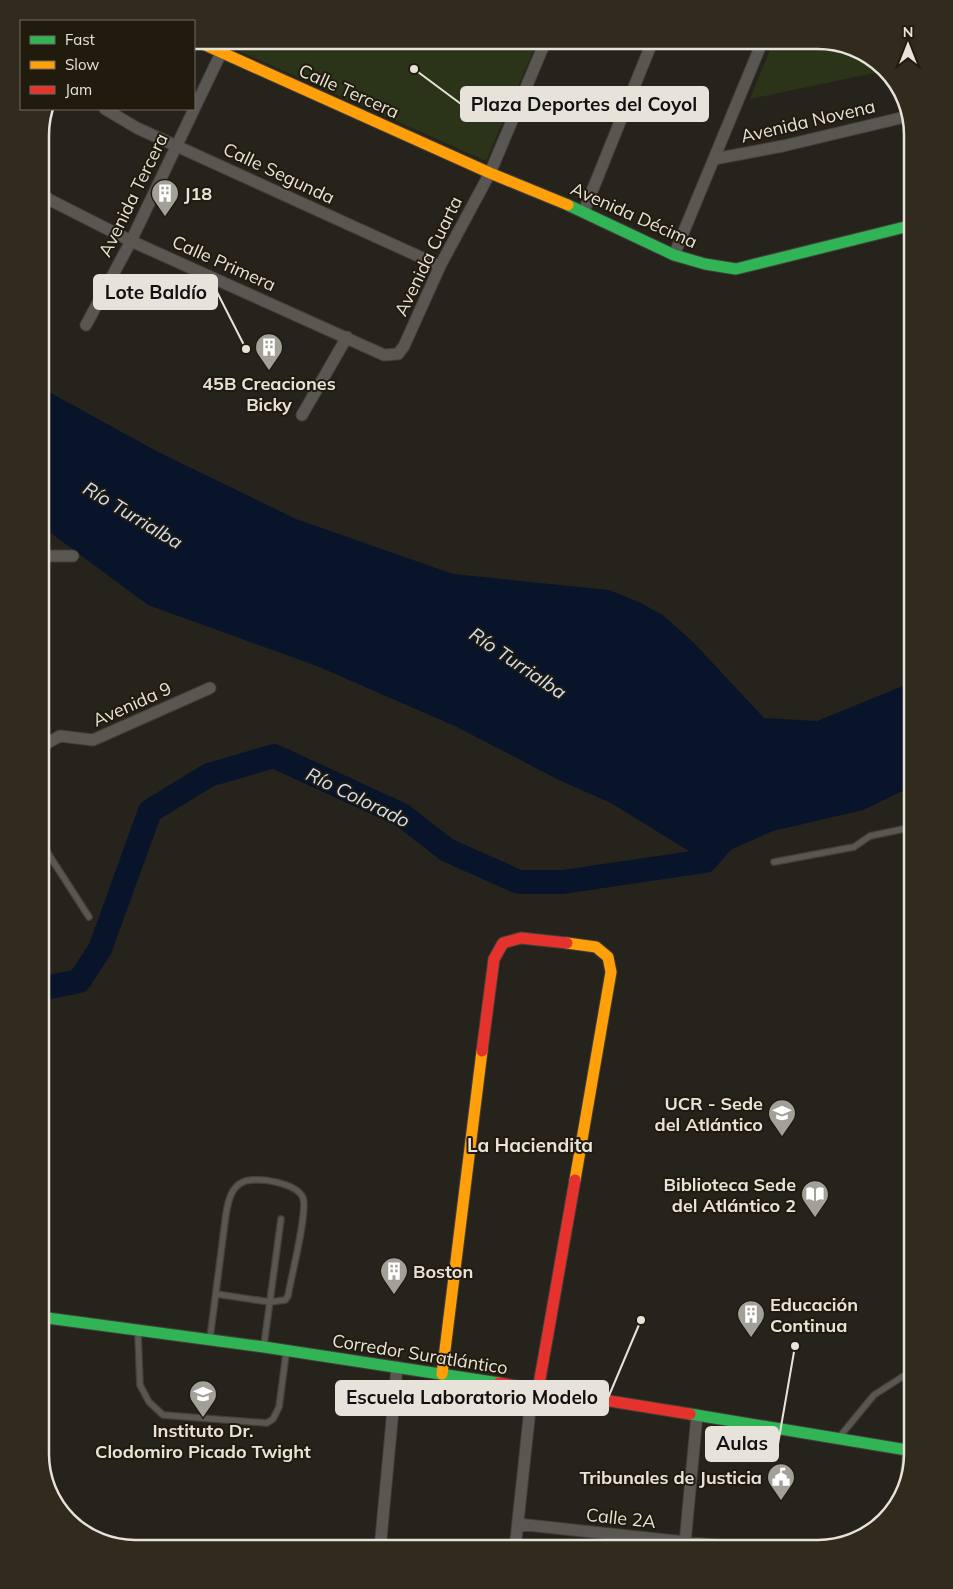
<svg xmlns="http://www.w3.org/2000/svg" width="953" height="1589" font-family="Mulish,sans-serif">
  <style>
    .green { fill: #2b3318 }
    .water { fill: #08142a }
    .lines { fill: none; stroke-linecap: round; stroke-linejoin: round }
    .river { stroke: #08142a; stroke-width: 24 }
    .lane-casing { stroke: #423f39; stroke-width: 8 }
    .street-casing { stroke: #423f39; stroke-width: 13 }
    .fast-casing { stroke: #423f39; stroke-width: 13 }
    .slow-casing { stroke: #423f39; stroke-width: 13 }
    .jam-casing { stroke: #423f39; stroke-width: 13 }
    .lane { stroke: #5a5752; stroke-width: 5.5 }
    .street { stroke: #5a5752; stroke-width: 11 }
    .fast { stroke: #30b455; stroke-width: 11 }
    .slow { stroke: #ff9f0a; stroke-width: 11 }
    .jam { stroke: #e5322d; stroke-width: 11 }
    .labels { text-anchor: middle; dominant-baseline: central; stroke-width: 4; stroke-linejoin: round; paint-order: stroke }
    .street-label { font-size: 18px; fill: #e7e3da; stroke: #211b0e }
    .poi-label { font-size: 18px; font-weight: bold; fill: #e7e3da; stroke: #211b0e; text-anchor: start }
    .water-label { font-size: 19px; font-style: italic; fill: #d0def4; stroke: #211b0e }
    .neighbourhood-label { font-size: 19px; font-weight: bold; fill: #e7e3da; stroke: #211b0e }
    .rim { fill: none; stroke: #e7e3da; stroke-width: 2.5 }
    .leader { fill: none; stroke: #e7e3da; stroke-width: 2 }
    .callout-dot { fill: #e7e3da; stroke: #211b0e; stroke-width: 2 }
    .callout { fill: #e7e3da; stroke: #e7e3da; stroke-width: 2 }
    .callout-label { font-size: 19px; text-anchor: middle; font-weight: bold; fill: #111 }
  </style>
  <rect width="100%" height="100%" fill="#26231c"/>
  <path class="green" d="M214,40H538L486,161Z
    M774,40H825L871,56L884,71L750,99Z"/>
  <path class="water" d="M40,387L158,452L296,519L453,574L609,590L641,603L664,616L693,642L764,718L817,721L913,682V786L863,810L773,831L705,861L611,803L559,780L457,727L317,666L148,605L40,525Z"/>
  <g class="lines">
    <path class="river" d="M40,989L79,981L100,949L150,811L209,775L274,756L402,815L447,850L519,882H563L705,861L726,837"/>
    <g class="lane-casing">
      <path id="lane" d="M40,841L89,917
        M774,862L854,847L870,836L913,827
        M138,1334L140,1385L149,1402L163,1415L267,1423L273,1419L279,1407L286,1354
        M210,1338L226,1214C228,1202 231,1187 243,1182C257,1176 297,1183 303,1198C308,1212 291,1277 288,1296L285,1300L270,1302L216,1294
        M264,1345L281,1219
        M841,1435L874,1395L913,1370"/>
    </g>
    <g class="street-casing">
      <path id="street" d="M105,109L137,128L440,266
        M714,159L783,146L909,116
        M40,192L50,200L131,241L384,355L398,354L404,346L440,266L490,173L546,40
        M584,211L653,40
        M674,255L763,40
        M86,325L131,241L221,53
        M302,415L347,337
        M40,556H73
        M40,747L60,736L93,740L210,688
        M906,1478L909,1450
        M518,1524L750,1549
        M685,1543L697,1415
        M380,1549L397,1367
        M515,1549L532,1390"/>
    </g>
    <g class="fast-casing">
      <path id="fast" d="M568,205L674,255L705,264L736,269L913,225
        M40,1317L264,1347L499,1383
        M690,1414L913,1451"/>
    </g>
    <g class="slow-casing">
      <path id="slow" d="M194,40L490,173L568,205
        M567,943L596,947L608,957L611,972L575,1180
        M442,1374L482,1051"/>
    </g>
    <g class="jam-casing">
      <path id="jam" d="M482,1051L494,959L503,943L521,938L567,943
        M499,1383L690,1414
        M538,1390L575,1180"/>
    </g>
    <use href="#lane" class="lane"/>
    <use href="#street" class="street"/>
    <use href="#fast" class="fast"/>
    <use href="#slow" class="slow"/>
    <use href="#jam" class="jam"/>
  </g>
  <defs>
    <g id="building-pin" transform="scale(1.4375)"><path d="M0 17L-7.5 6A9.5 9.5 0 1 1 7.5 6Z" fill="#a3a098" stroke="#211b0e"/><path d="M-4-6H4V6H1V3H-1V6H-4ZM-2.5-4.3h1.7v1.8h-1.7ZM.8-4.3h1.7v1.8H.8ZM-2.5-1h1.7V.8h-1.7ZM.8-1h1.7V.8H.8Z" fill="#fff"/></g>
    <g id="university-pin" transform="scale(1.4375)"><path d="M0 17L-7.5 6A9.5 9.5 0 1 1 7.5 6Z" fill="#a3a098" stroke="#211b0e"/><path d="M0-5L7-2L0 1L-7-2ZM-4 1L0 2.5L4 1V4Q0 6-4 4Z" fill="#fff"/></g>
    <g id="library-pin" transform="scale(1.4375)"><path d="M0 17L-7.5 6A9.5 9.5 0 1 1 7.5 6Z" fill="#a3a098" stroke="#211b0e"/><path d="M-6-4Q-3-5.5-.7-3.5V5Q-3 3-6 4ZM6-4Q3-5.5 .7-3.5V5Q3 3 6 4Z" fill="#fff"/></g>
    <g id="school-pin" transform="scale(1.4375)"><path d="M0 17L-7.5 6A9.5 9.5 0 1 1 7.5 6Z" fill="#a3a098" stroke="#211b0e"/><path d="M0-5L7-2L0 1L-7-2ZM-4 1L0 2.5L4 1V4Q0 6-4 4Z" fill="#fff"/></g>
    <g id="civic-pin" transform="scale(1.4375)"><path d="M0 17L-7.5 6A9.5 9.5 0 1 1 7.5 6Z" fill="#a3a098" stroke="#211b0e"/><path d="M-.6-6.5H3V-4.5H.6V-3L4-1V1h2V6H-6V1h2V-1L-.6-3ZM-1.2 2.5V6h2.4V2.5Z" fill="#fff"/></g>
  </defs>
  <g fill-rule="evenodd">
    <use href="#building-pin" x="165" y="193"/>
    <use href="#building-pin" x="269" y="347"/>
    <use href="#university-pin" x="782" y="1113"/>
    <use href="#library-pin" x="815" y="1194"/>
    <use href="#building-pin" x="394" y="1271"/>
    <use href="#building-pin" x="751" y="1314"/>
    <use href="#school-pin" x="203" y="1394"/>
    <use href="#civic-pin" x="781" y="1477"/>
  </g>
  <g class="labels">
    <g class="street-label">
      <text transform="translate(349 91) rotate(24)">Calle Tercera</text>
      <text transform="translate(808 121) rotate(-13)">Avenida Novena</text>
      <text transform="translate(279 173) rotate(25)">Calle Segunda</text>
      <text transform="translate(133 195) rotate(-64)">Avenida Tercera</text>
      <text transform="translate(634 215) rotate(24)">Avenida Décima</text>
      <text transform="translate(428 256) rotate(-64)">Avenida Cuarta</text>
      <text transform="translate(224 263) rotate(24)">Calle Primera</text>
      <text transform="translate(132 704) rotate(-24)">Avenida 9</text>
      <text transform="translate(420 1354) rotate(9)">Corredor Suratlántico</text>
      <text transform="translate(621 1518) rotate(6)">Calle 2A</text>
    </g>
    <g class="poi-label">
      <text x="184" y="193">J18</text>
      <text x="269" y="383" text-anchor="middle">45B Creaciones<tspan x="269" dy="21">Bicky</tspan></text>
      <text x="763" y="1103" text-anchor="end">UCR - Sede<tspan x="763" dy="21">del Atlántico</tspan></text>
      <text x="796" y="1184" text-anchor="end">Biblioteca Sede<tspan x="796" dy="21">del Atlántico 2</tspan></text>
      <text x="413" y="1271">Boston</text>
      <text x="770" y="1304">Educación<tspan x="770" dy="21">Continua</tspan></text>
      <text x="203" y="1430" text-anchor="middle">Instituto Dr.<tspan x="203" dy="21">Clodomiro Picado Twight</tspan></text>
      <text x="762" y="1477" text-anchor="end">Tribunales de Justicia</text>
    </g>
    <g class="water-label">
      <text transform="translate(133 515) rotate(31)">Río Turrialba</text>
      <text transform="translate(518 663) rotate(34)">Río Turrialba</text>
      <text transform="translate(358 797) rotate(26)">Río Colorado</text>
    </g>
    <g class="neighbourhood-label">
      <text x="530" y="1145">La Haciendita</text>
    </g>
  </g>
  <path d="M0 0H953V1589H0ZM135 49H818A86 86 0 0 1 904 135V1454A86 86 0 0 1 818 1540H135A86 86 0 0 1 49 1454V135A86 86 0 0 1 135 49Z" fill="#312b1e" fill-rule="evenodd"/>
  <path class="rim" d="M135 49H818A86 86 0 0 1 904 135V1454A86 86 0 0 1 818 1540H135A86 86 0 0 1 49 1454V135A86 86 0 0 1 135 49Z"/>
  <path class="leader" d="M414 69L461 104M246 349L217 292M641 1320L608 1398M795 1346L778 1444"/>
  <g class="callout-dot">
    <circle cx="414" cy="69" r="5"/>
    <circle cx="246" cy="349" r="5"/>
    <circle cx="641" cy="1320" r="5"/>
    <circle cx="795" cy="1346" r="5"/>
  </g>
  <g class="callout">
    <rect x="461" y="87" width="247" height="34" rx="5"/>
    <rect x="94" y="275" width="123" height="34" rx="5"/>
    <rect x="336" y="1381" width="272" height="34" rx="5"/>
    <rect x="706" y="1427" width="72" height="34" rx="5"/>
  </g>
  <g class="callout-label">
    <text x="584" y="111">Plaza Deportes del Coyol</text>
    <text x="156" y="299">Lote Baldío</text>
    <text x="472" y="1404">Escuela Laboratorio Modelo</text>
    <text x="742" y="1450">Aulas</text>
  </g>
  <rect x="20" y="20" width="175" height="90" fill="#211b0e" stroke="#706b60"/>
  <rect x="30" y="36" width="25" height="8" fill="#30b455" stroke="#706b60"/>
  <text x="65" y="45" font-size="15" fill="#e7e3da">Fast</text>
  <rect x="30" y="61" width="25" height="8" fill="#ff9f0a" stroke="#706b60"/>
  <text x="65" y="70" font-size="15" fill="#e7e3da">Slow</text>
  <rect x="30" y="86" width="25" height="8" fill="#e5322d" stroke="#706b60"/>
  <text x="65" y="95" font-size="15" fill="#e7e3da">Jam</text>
  <g transform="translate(908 45)" stroke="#211b0e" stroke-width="4" paint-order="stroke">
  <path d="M0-4L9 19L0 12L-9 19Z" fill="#e7e3da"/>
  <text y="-8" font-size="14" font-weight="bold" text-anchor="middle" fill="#e7e3da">N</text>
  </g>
</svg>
